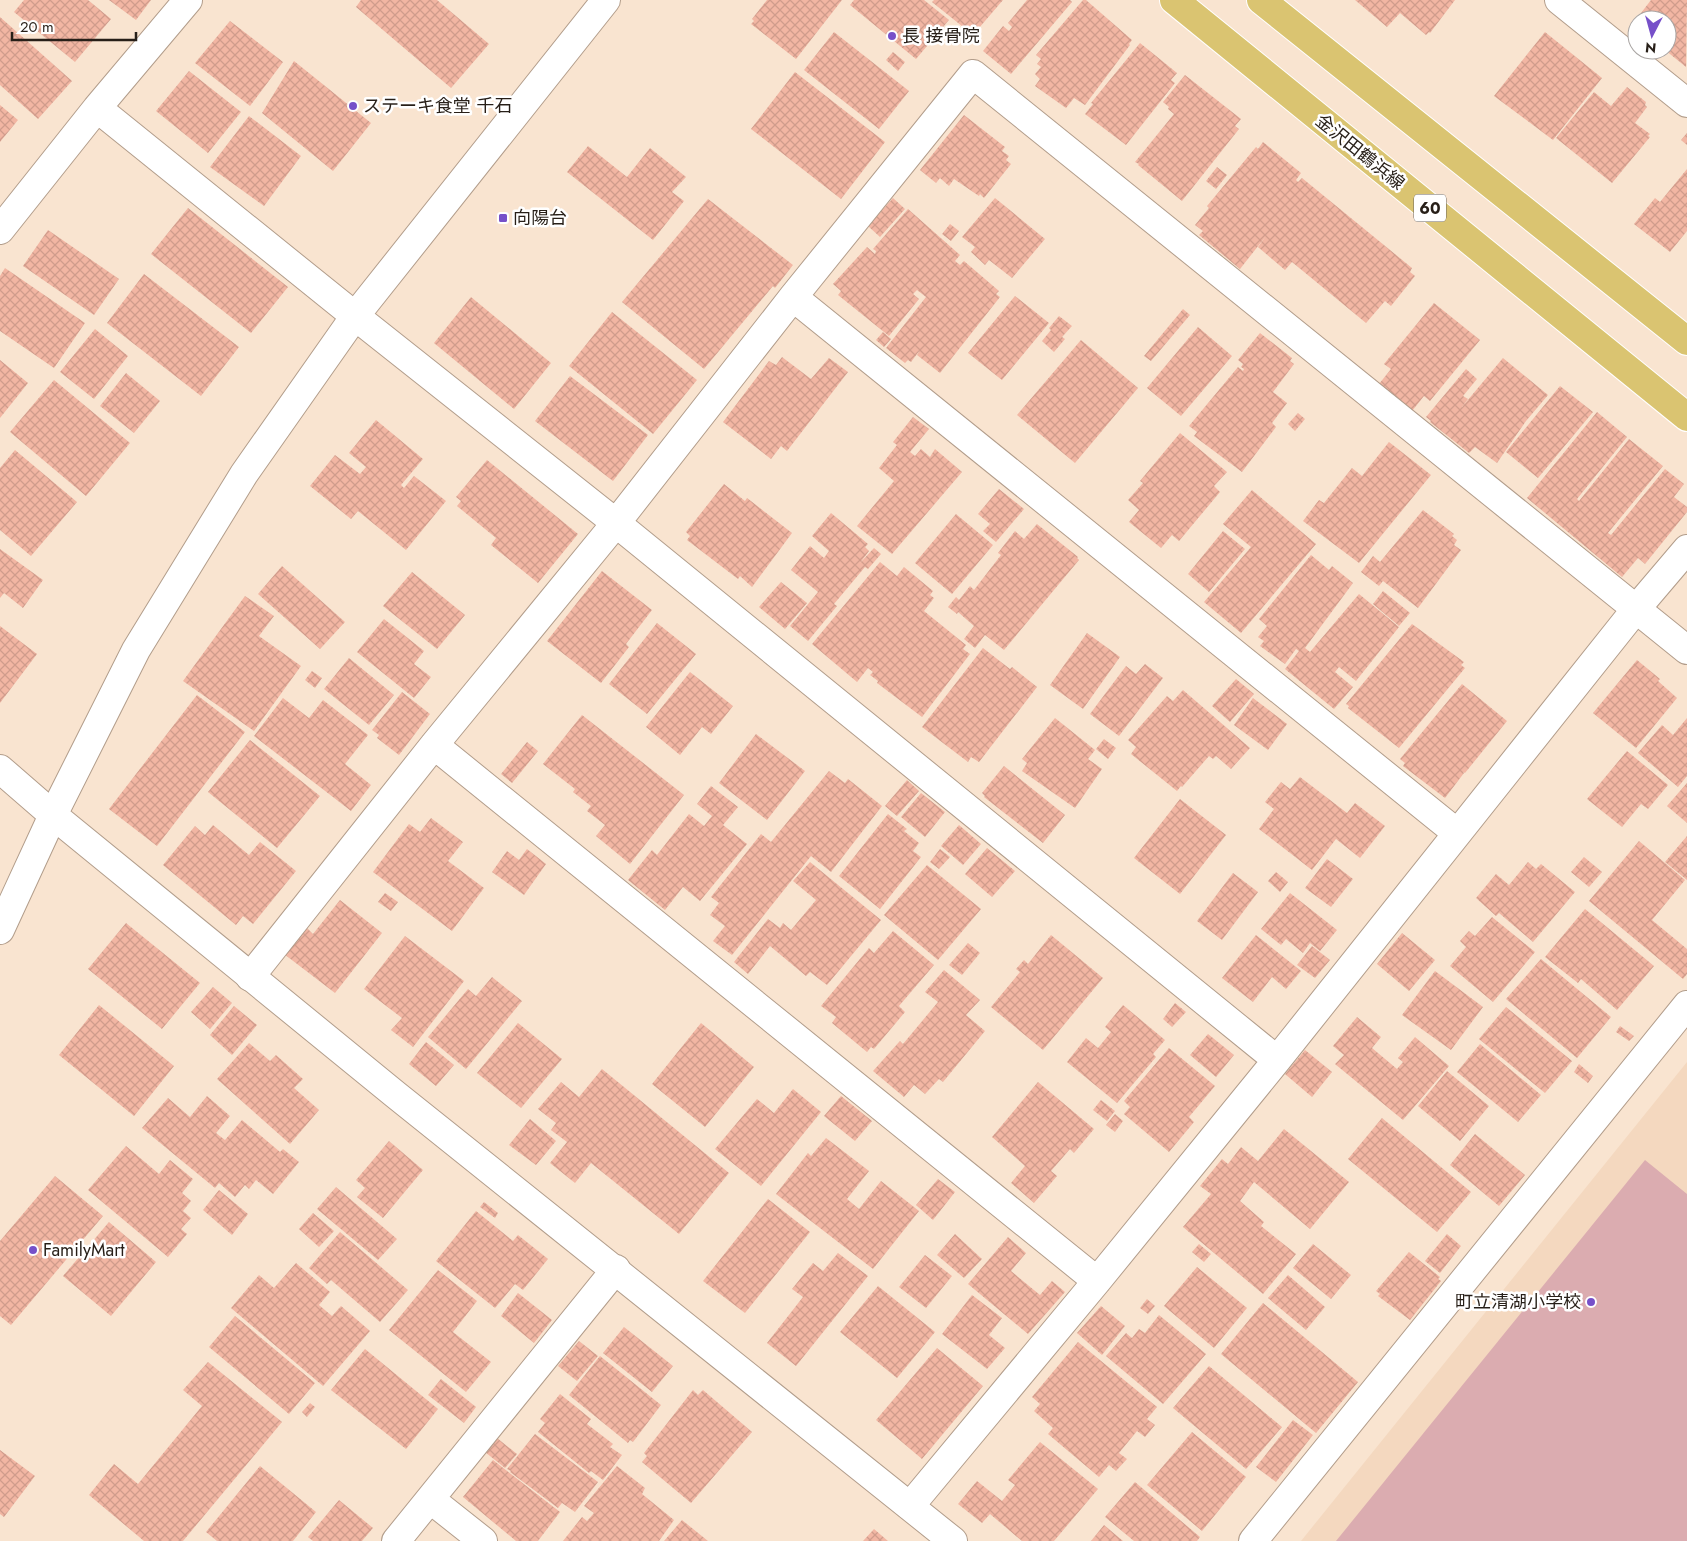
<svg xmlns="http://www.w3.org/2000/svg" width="1687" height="1541" font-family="Jost,'Noto Sans JP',sans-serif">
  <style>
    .built { fill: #f4d8bf }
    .grass { fill: #dbacb0 }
    .building { fill: url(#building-cross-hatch) }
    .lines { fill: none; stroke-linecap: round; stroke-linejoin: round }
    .street-casing { stroke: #b29d8b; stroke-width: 30 }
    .secondary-casing { stroke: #b29d8b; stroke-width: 30 }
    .primary-casing { stroke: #fff; stroke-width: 30 }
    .street { stroke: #fff; stroke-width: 28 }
    .secondary { stroke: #fff; stroke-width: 28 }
    .primary { stroke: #dac471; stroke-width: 28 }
    .poi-dot { fill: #7650c9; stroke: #fff; stroke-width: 2 }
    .labels { text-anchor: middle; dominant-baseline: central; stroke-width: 5; stroke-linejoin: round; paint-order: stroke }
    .shield { fill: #fff; stroke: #68625d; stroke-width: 1 }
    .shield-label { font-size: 16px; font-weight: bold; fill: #271f18 }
    .poi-label { font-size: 18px; fill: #271f18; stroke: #fff; text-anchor: start }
    .street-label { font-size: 18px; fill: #271f18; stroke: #fff }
  </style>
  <defs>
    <pattern id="building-cross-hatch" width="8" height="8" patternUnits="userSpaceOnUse" patternTransform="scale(1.25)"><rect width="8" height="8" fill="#f2b6a3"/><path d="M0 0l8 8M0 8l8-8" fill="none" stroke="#d09c8c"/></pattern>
  </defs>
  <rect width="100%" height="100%" fill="#f9e4d0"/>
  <path class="built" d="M1687,1062V1541H1301Z"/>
  <path class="grass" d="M1645,1160L1687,1194V1541H1336Z"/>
  <path class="building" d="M24,0H88L111,19L75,62L14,12Z
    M109,0H151L136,20Z
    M361,0H437L489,44L451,88L356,7Z
    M767,0H842L796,59L751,24L754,21L752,19Z
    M854,0H924L949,20L916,59L850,5Z
    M934,0H1003L973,35L932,2Z
    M1027,0H1070L1072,2L1011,74L983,51L1003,26L1009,31L1012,27L1008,23Z
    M1083,0H1086L1132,40L1129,44L1130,45L1085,105L1074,98L1066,108L1035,86L1040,79L1035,74L1041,67L1037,64L1041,59L1036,55Z
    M1355,0H1455L1430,33L1429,32L1426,35L1400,13L1387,27Z
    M1651,0H1687L1686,67L1665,50H1667V20H1644L1646,17L1641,13Z
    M0,17L72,81L38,119L0,85Z
    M230,21L283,62L250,106L195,63Z
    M834,32L909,91L879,129L804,70Z
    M1545,32L1602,78L1553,140L1494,96Z
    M1140,43L1177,73L1171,80L1175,83L1126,145L1085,114L1093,104L1091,103Z
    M893,52L905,62L898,71L886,60Z
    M294,61L371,123L333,171L262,113Z
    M189,71L241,112L208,153L156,111Z
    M795,72L885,142L841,199L751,129Z
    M1185,75L1241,119L1235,126L1239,129L1182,201L1138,165L1139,164L1135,162L1174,114L1168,109L1169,107L1163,102Z
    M1627,87L1646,102L1645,105L1647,107L1635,123L1650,134L1648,136L1650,137L1612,183L1556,138L1594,92L1611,106Z
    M0,105L18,120L0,142Z
    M964,115L1005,147L1002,151L1009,156L1006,160L1011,164L984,198L980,194L979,196L954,179L949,186L940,178L936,183L920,170Z
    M249,116L301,156L264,206L210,167Z
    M1687,133V145L1681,140Z
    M1263,142L1301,173L1296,180L1298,182L1302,178L1412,268L1410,272L1415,276L1391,306L1385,301L1366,323L1292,262L1285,270L1258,247L1266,236L1240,269L1199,235L1203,231L1195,225L1209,208L1207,206L1256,147L1258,149Z
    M588,146L627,177L650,148L686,177L672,192L684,201L653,240L567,172Z
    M1217,167L1227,175L1216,189L1206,181Z
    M1687,169V231L1670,252L1634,224L1655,198L1660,202Z
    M893,198L905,209L880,237L868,226Z
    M995,198L1045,239L1012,278L989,260L985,265L971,252L975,247L962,237Z
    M708,199L793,265L775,288L773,286L704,369L622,302Z
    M188,208L288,287L251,333L151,254Z
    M908,209L960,255L955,261L960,265L964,261L999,291L996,294L1000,297L940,373L917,355L920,350L911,362L908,360L905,363L886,348L926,297L917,290L913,294L919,299L889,336L838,295L841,291L833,284L867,247L875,254L876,251L873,249Z
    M950,224L959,231L951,241L942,234Z
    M48,230L119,279L94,315L23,266Z
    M5,268L85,323L54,368L0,331V276Z
    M144,274L239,347L201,396L107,323Z
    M1015,296L1049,323L1002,380L968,353Z
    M471,297L551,363L514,409L434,343Z
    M1434,303L1480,340L1430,401L1424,396L1412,411L1379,384L1391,369L1384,364Z
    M1183,309L1190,315L1151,361L1144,356Z
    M612,312L697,380L653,434L569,366Z
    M1059,316L1072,326L1062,337L1065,339L1054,352L1042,341L1051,330L1049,328Z
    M1198,327L1232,356L1181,416L1147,388Z
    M95,329L128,356L94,399L60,372Z
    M883,332L891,339L884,347L876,340Z
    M1260,333L1292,358L1290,361L1294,364L1273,392L1287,403L1272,423L1276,427L1242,472L1194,436L1197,432L1189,426L1238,367L1243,371L1244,369L1241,367L1243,364L1238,360Z
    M1081,340L1138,388L1075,463L1017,415Z
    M782,357L811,379L829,358L848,372L787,451L781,446L771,459L723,422L769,361L776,365Z
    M1503,358L1548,395L1526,421L1497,463L1475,447L1469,453L1430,422L1431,421L1426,417L1466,369L1477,379L1463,396L1468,399L1462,407Z
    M0,360L28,383L0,418Z
    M126,373L160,401L134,433L100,406Z
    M570,376L648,435L613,481L535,421Z
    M54,380L130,443L86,496L10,432Z
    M1560,386L1593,412L1538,478L1506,452Z
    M1597,412L1627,437L1577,499L1579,501L1629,439L1663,466L1608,533L1611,535L1665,469L1684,484L1674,497L1687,507V512L1645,564L1638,558L1622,577L1527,498Z
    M1298,413L1305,419L1295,431L1288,424Z
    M913,417L929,429L910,452L915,456L921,449L930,457L935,449L962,472L892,554L857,526L894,481L879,468L897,445L893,442Z
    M376,420L423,459L401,485L404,488L414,476L446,501L406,550L358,511L351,519L310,486L335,455L360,474L366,467L349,453Z
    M1180,433L1227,472L1214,486L1220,492L1179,541L1172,535L1161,548L1129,522L1139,510L1128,500L1143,483L1140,481Z
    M1389,442L1431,475L1359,563L1303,521L1319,500L1324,503L1352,468L1362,476Z
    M15,450L77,502L31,556L0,530V468Z
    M487,460L578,534L538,583L491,545L496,538L457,506L461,501L456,497Z
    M724,484L745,501L747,498L792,533L752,587L740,576L738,579L687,540L690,536L686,532Z
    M999,489L1024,509L996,542L983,531L990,524L978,514Z
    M1252,490L1316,544L1241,633L1204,602L1251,547L1223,524Z
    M1423,510L1454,534L1452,536L1457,540L1454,545L1461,550L1418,608L1383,581L1379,586L1361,572L1373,556L1380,562Z
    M831,513L868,544L865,547L869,551L860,563L874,548L881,554L868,569L865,567L834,604L837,606L808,641L790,626L818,592L791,570L810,546L824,558L829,551L812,536Z
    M956,514L993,545L952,594L915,563Z
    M1037,524L1078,557L1077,558L1079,560L1004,650L985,635L975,648L964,639L974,626L958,612L957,614L948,607L956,597L959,600L970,586L974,590L1001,555L998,553L1015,531L1024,539Z
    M1223,531L1245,549L1209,592L1188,574Z
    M0,549L43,580L23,608L4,593L0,598Z
    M1311,555L1329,570L1332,566L1353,583L1305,648L1310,652L1359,594L1399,627L1356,681L1339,667L1335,672L1353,687L1334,709L1285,669L1299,651L1296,649L1285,664L1260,646L1264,641L1258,637L1267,626L1259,619Z
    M880,562L897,576L904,567L933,591L930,595L934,598L924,611L966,645L963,649L970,654L922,717L877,683L878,681L870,675L873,672L868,668L857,682L812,644Z
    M282,566L345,622L320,649L258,594Z
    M602,571L652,610L626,644L629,647L601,683L547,641Z
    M412,572L465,615L437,649L383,606Z
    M781,582L807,603L785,629L759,607Z
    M1383,591L1410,613L1399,626L1373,604Z
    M245,596L274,616L259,636L301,666L254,731L183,681Z
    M384,619L424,651L414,664L431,677L414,698L357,652Z
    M657,623L696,654L647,714L609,684Z
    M1412,624L1464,662L1461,665L1465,668L1399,748L1348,708L1349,706L1346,704Z
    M0,626L37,654L0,703Z
    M1087,633L1120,657L1083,709L1050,685Z
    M983,648L1010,669L1012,667L1037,687L979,762L971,757L968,762L922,727Z
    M349,658L394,695L369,725L324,689Z
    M1637,660L1660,679L1658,681L1677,698L1636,748L1593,713Z
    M1145,664L1163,678L1119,736L1090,714L1126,666L1136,674Z
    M312,671L322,678L315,688L305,680Z
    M690,672L733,706L711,734L702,727L680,755L646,727Z
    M1236,679L1254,694L1230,722L1212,706Z
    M1462,684L1507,721L1465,773L1463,772L1464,773L1445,798L1403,766L1405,763L1400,759Z
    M1183,690L1250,748L1231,769L1216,756L1213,759L1209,756L1182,787L1181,786L1177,791L1131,754L1136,747L1128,740L1167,696L1173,701Z
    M402,692L430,714L399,755L377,738L379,735L372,730Z
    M197,695L245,732L157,846L109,809Z
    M283,698L309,718L323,700L368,735L345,764L371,785L351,811L254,736Z
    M1253,698L1287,724L1268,750L1234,725Z
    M582,715L684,795L630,864L596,836L605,825L587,811L591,806L573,792L575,789L543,764Z
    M1055,718L1095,750L1088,759L1102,769L1075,808L1022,771L1027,763L1022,759Z
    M1687,718V776L1678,787L1638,753L1662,725L1673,735Z
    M756,734L805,771L767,820L719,783Z
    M1104,739L1116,748L1108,759L1096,749Z
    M250,740L320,796L277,848L208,792Z
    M527,742L538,751L512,783L501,774Z
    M1627,751L1668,785L1648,809L1641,804L1622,827L1587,799Z
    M1004,766L1065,815L1043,843L984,797L985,796L982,793Z
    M829,771L845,783L848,779L882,806L831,872L811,856L732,955L713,941L725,926L710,915L719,903L711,897L761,834L771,842Z
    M1300,777L1347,813L1355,803L1385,826L1360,858L1336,839L1312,870L1259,829L1274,809L1265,802L1281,782L1290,789Z
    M907,780L919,791L897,816L885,806Z
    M1687,783V823L1667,806Z
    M711,786L738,807L723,825L747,844L700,901L683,887L665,910L628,880L652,850L657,855L689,814L704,826L712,816L697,804Z
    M921,793L945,812L925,837L901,817Z
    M1180,799L1226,835L1180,894L1134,858Z
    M888,814L907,829L904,831L919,843L913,851L921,857L880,909L839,876Z
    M431,818L463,842L448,861L484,888L452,931L373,872L409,824L420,832Z
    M213,825L249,855L260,842L296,871L253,924L243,916L236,925L163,865L195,826L205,835Z
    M959,825L981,844L963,865L941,846Z
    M1687,836V880L1665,862Z
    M1639,841L1685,880L1652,920L1687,949V974L1683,979L1589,901Z
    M987,848L1015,871L992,897L965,874Z
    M527,849L546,864L524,895L492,872L507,851L519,860Z
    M940,849L950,857L939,869L930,862Z
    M1584,857L1602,872L1589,887L1571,872Z
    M1327,859L1353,879L1331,907L1305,888Z
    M810,862L881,920L827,985L810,972L806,976L770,946L748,974L734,962L768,919L780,928L783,923L791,930L816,900L793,881Z
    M1528,862L1536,869L1541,864L1575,892L1533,942L1499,913L1496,916L1476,898L1496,874L1509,885Z
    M927,865L981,909L938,960L884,915Z
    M1276,872L1288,882L1280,892L1268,881Z
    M1233,873L1258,892L1222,940L1197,921Z
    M385,893L398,902L391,911L378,902Z
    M1290,893L1337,930L1320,951L1310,943L1303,953L1286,939L1281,945L1261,929Z
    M340,900L382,933L335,993L284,954L306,927L313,934Z
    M1585,909L1654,966L1617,1010L1581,979L1578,983L1545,957Z
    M1492,917L1535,952L1493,1002L1450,966L1466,947L1460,941L1469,931L1475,936Z
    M126,923L200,983L162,1029L88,969Z
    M893,931L934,965L899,1006L905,1012L874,1049L871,1047L867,1052L832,1023L836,1017L821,1006L869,948L874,953Z
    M1402,933L1435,960L1409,991L1377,964Z
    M1051,935L1103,978L1043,1050L991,1007L1020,972L1016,969L1024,960L1028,964Z
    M1256,935L1301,971L1286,989L1272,977L1253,1002L1222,978Z
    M405,936L464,981L413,1047L391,1030L402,1018L364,989Z
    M968,943L980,953L962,975L949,965Z
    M1312,946L1330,960L1315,978L1297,965Z
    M1541,959L1611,1017L1577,1058L1506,999Z
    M944,970L980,1000L966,1015L985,1031L943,1082L939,1079L925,1094L914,1085L904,1097L873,1071L900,1041L903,1044L938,1002L925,992Z
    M1435,971L1483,1007L1451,1050L1402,1015Z
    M492,977L522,1001L466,1069L428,1037L468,989L476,996Z
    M213,987L232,1003L210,1029L191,1012Z
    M1175,1003L1186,1012L1172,1027L1163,1019Z
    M99,1005L174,1066L134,1116L59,1055Z
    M1123,1005L1165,1040L1153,1054L1156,1057L1117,1103L1067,1062L1086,1038L1098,1048L1111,1032L1105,1027Z
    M234,1006L257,1025L232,1055L210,1035Z
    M1506,1007L1572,1061L1545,1093L1479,1039Z
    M1357,1017L1381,1037L1372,1048L1397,1069L1403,1062L1398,1058L1415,1037L1449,1066L1403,1120L1335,1064L1344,1055L1333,1046Z
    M518,1023L562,1059L521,1108L477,1073Z
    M701,1023L754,1067L705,1127L652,1084Z
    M1620,1026L1634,1036L1629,1041L1616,1032Z
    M1208,1034L1234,1055L1216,1077L1190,1055Z
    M426,1042L454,1065L436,1086L409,1064Z
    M249,1043L270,1061L276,1055L303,1079L294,1088L319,1110L290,1144L217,1079Z
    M1480,1044L1541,1095L1518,1122L1457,1072Z
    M1169,1048L1215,1086L1189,1117L1194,1122L1169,1152L1124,1114L1130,1107L1124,1101Z
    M1305,1050L1332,1072L1312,1097L1285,1074Z
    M1579,1064L1593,1076L1588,1083L1574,1072Z
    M602,1069L729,1173L679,1234L591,1163L575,1183L550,1163L567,1142L551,1130L556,1123L538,1109L561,1082L579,1097Z
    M1447,1071L1489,1106L1460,1141L1418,1106Z
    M1038,1082L1094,1129L1074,1153L1070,1149L1051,1171L1057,1176L1034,1203L1011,1183L1025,1166L992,1137Z
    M793,1089L821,1112L761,1186L715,1149L757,1099L774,1113Z
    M207,1096L230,1116L216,1133L225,1140L242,1120L280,1152L283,1149L299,1162L273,1194L256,1180L249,1189L245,1185L235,1197L219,1183L215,1188L142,1128L168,1098L190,1117Z
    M841,1096L872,1121L855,1141L824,1116Z
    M1101,1100L1115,1111L1107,1121L1093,1110Z
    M1115,1114L1123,1121L1115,1132L1106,1125Z
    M1382,1118L1471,1192L1437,1232L1348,1159Z
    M530,1119L556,1141L536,1165L509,1145Z
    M1284,1129L1349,1182L1310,1229L1254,1182L1240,1201L1264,1222L1261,1226L1296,1254L1263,1294L1183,1227L1211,1194L1200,1186L1222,1159L1228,1164L1241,1147L1258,1161Z
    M1475,1134L1525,1175L1499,1206L1450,1165Z
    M826,1138L869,1171L847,1199L859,1209L881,1181L919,1211L873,1269L776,1194L808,1153L811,1156Z
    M389,1141L423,1170L383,1218L357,1197L365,1188L356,1180Z
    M126,1146L159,1174L170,1160L193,1179L182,1193L191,1201L183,1211L191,1218L181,1229L187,1234L168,1257L88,1190Z
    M55,1176L103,1216L11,1325L0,1316V1241Z
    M938,1179L955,1192L933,1220L916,1205Z
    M336,1187L397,1239L378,1260L317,1209Z
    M219,1190L248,1214L232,1235L203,1210Z
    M768,1199L810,1232L745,1313L703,1281Z
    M484,1202L498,1213L495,1218L480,1207Z
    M476,1211L513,1241L518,1235L548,1259L523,1290L515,1284L495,1308L436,1261Z
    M313,1213L334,1231L319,1247L299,1229Z
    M109,1222L156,1262L111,1316L63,1276Z
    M340,1232L408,1290L380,1322L331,1280L327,1284L309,1268Z
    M955,1234L982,1259L964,1278L937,1255Z
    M1447,1234L1461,1246L1440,1273L1425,1261Z
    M1008,1237L1026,1253L1011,1271L1040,1295L1052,1281L1065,1292L1028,1334L968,1284Z
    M1199,1244L1211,1254L1204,1262L1192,1252Z
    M1313,1244L1351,1275L1331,1299L1293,1268Z
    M1409,1252L1440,1277L1438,1279L1441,1281L1410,1320L1378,1296L1380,1294L1376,1291Z
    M838,1253L868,1276L796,1366L767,1343L803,1297L792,1289L813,1263L823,1271Z
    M925,1255L952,1276L926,1308L899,1287Z
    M296,1263L330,1292L319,1305L332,1316L341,1306L370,1331L323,1386L231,1308L259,1275L274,1288Z
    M1197,1267L1247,1308L1214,1348L1164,1306Z
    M438,1270L477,1301L453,1332L491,1362L466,1392L389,1330Z
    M1288,1275L1325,1307L1306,1330L1268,1298Z
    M878,1286L935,1332L897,1378L840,1332Z
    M518,1293L552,1320L534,1343L501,1316Z
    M972,1295L1002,1318L989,1335L1005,1348L987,1369L942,1334Z
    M1147,1299L1155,1306L1148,1314L1140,1308Z
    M1263,1303L1358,1382L1316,1433L1221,1354Z
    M1101,1306L1125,1326L1102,1355L1077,1333Z
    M1159,1315L1206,1354L1163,1404L1106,1356L1126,1333L1132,1338L1139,1329L1145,1333Z
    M235,1316L315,1383L289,1414L209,1347Z
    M624,1327L673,1366L652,1392L603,1353Z
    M579,1341L598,1356L577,1381L558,1366Z
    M1078,1342L1157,1407L1147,1419L1155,1425L1145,1437L1137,1431L1119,1453L1127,1459L1116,1471L1109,1465L1099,1477L1048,1434L1053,1428L1034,1411L1040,1404L1032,1397Z
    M937,1348L983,1386L922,1459L876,1420Z
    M365,1349L438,1409L406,1449L331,1390Z
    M600,1356L661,1405L633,1442L630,1440L628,1443L569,1395Z
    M208,1362L282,1422L183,1541H144L89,1495L114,1464L138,1484L202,1406L183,1390Z
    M1209,1366L1282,1427L1246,1469L1173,1408Z
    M441,1379L476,1407L464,1423L428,1395Z
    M693,1390L698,1395L703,1390L752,1432L691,1503L642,1462L647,1456L644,1453Z
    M560,1394L586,1415L591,1419L587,1424L613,1444L610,1447L622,1455L603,1480L591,1471L589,1473L538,1432L545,1423L540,1419Z
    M310,1403L315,1407L307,1417L302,1412Z
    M1293,1420L1313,1435L1276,1482L1256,1467Z
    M1192,1432L1246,1477L1202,1531L1147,1485Z
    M535,1434L598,1482L575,1512L562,1503L558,1508L510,1472L511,1471L507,1469Z
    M497,1438L517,1454L505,1468L485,1452Z
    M1040,1442L1098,1489L1054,1541H1022L990,1514L982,1523L958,1504L977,1481L1002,1501L1015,1485L1008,1480Z
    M0,1450L35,1476L4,1517L0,1514Z
    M493,1460L560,1512L538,1541H516L463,1497Z
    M260,1466L316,1512L293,1541H217L206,1532Z
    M617,1466L645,1488L642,1494L674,1520L659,1541H563L582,1517L587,1521L594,1513L584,1506Z
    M1135,1482L1200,1537L1197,1541H1134L1105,1517Z
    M339,1500L373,1528L362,1541H313L308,1537Z
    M682,1520L708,1541H664Z
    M1104,1525L1123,1541H1091Z
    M874,1529L888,1541H863Z"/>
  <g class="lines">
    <g class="street-casing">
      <path id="street" d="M1559,0L1687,103
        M97,108L355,316L616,523L1277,1060
        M0,230L97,108L188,0
        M793,297L1457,833
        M434,745L1097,1281
        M0,769L53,815
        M250,977L434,745L616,523L793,297L973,74L1687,650
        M430,1499L483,1541
        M910,1506L1097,1281L1277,1060L1636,609
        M396,1541L616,1269
        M1253,1541L1687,1005"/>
    </g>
    <g class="secondary-casing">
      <path id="secondary" d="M1636,609L1687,549
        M53,815L396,1095L953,1541
        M0,930L53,815L136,650L244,474L355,316L606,0"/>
    </g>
    <g class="primary-casing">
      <path id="primary" d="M1174,0L1687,417
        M1261,0L1687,341"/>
    </g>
    <use href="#street" class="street"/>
    <use href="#secondary" class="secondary"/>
    <use href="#primary" class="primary"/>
  </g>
  <g class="poi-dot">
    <circle cx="892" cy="36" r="5"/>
    <circle cx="353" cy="106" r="5"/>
    <rect x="498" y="213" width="10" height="10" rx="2.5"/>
    <circle cx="33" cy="1250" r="5"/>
    <circle cx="1591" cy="1302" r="5"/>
  </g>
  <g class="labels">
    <rect class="shield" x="1414" y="194.5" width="32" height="27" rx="4"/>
    <g class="shield-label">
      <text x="1430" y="208">60</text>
    </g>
    <g class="poi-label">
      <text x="902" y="36">長 接骨院</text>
      <text x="363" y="106">ステーキ食堂 千石</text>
      <text x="513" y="218">向陽台</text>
      <text x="43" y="1250">FamilyMart</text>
      <text x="1581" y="1302" text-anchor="end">町立清湖小学校</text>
    </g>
    <g class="street-label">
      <text transform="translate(1360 152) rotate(39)">金沢田鶴浜線</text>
    </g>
  </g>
  <g transform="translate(1652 35) rotate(186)"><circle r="24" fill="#ffffff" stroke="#a9a5a3"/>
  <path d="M0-4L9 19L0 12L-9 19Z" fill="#7650c9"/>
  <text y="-8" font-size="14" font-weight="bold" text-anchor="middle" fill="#271f18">N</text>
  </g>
  <path d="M12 32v8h124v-8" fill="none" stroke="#271f18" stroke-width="2.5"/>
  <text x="20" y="32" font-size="15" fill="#271f18" stroke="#ffffff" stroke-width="4" paint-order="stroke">20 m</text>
</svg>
